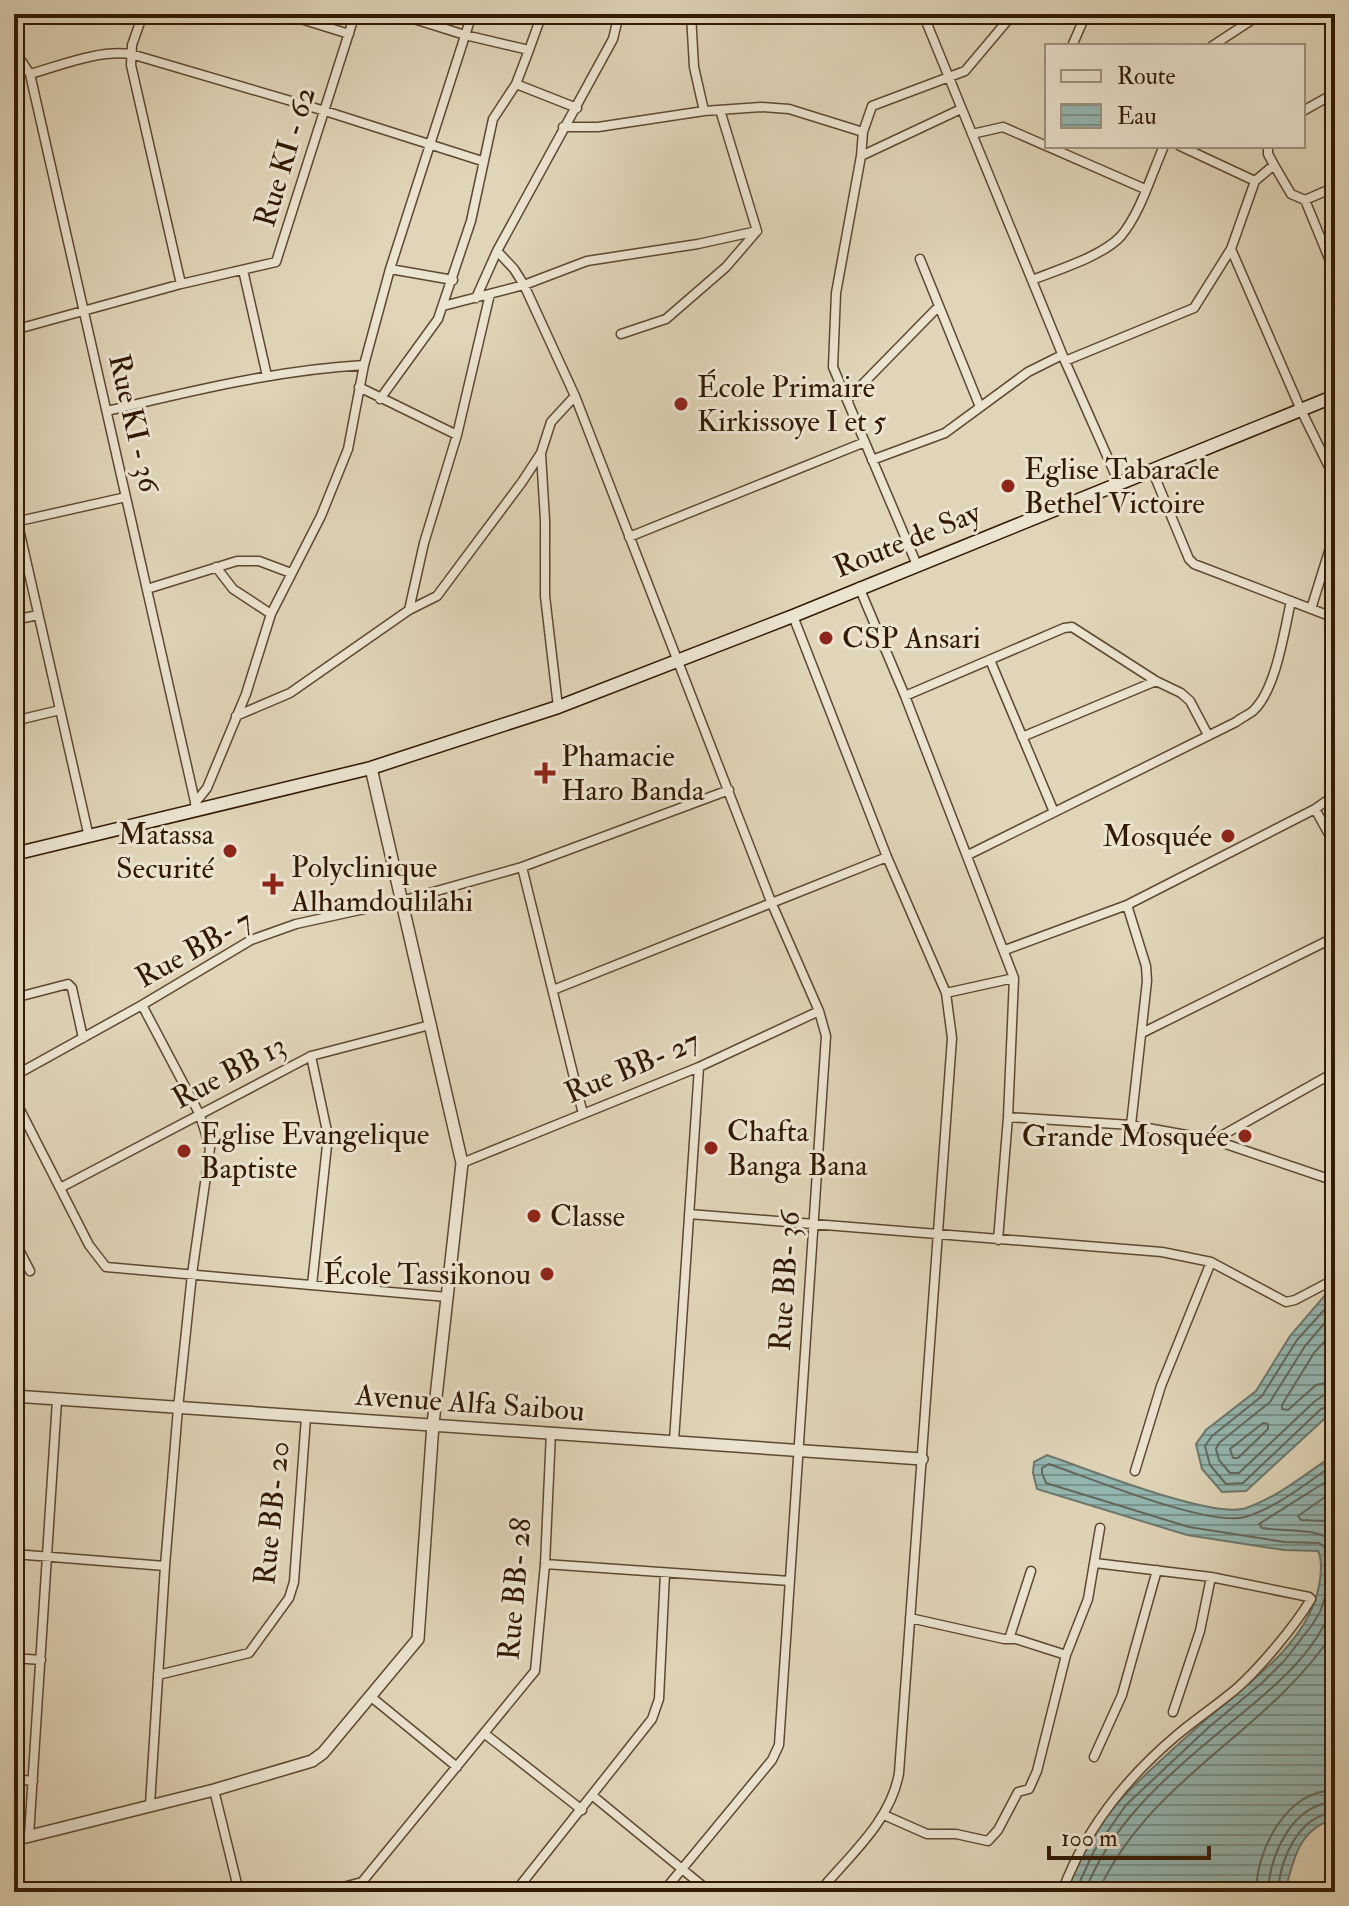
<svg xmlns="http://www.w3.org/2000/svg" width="1349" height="1906" font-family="'IM FELL Double Pica',serif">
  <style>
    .water { fill: url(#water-rules); stroke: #6d786d; stroke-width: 2 }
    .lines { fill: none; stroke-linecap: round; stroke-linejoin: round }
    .shore { stroke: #63685b; stroke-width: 2 }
    .minor-casing { stroke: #5e4830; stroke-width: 11 }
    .tertiary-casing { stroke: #5e4830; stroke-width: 14 }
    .secondary-casing { stroke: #321903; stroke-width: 15 }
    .minor { stroke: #ebe4d1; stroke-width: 8 }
    .tertiary { stroke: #ebe4d1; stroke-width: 11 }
    .secondary { stroke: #ebe4d1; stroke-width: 12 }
    .poi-dot { fill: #8f2418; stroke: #ebe4d1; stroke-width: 3 }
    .labels { text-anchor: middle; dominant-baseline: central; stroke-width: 6; stroke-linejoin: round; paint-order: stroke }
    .street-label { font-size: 30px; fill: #321903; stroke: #ebe4d1 }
    .poi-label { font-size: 30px; fill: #321903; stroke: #ebe4d1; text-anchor: start }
  </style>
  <defs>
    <pattern id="water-rules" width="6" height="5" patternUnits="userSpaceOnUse" patternTransform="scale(2)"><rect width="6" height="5" fill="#94b8b3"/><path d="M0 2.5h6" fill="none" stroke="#79958f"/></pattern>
  </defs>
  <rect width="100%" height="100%" fill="#e0d5b8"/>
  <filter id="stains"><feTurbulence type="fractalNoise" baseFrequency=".0025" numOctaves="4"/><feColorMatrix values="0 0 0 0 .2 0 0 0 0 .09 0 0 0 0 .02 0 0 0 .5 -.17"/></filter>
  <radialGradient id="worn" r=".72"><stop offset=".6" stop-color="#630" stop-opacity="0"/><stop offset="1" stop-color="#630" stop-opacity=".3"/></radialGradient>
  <path class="water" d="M1335,1289V1409L1246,1491L1222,1492L1202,1469L1196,1444L1206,1430L1256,1391L1290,1336L1326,1294Z
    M1335,1454V1819C1299,1828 1293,1860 1285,1892H1066C1078,1858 1098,1824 1122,1798C1147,1772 1175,1747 1202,1723C1245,1685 1307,1646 1319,1586C1321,1575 1323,1561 1318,1551L1284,1550L1187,1535L1037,1489L1033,1473L1034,1462L1047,1455C1085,1468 1214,1520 1246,1508C1278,1497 1307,1473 1335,1454Z"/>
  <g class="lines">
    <path class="shore" d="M1335,1298L1297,1340L1262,1396L1212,1436L1205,1446L1210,1465L1226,1484L1243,1483L1321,1409L1335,1403
      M1335,1311L1305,1346L1270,1402L1219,1443L1216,1449L1219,1460L1230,1473H1239L1315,1401L1324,1395L1335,1393
      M1335,1330L1314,1353L1282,1405V1409L1288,1410L1316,1385L1335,1381
      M1263,1423L1268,1424V1429L1238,1458H1233L1230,1449Z
      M1335,1476L1259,1524L1262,1528C1283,1532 1321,1527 1335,1543
      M1335,1490L1298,1516L1301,1520L1324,1521L1335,1526
      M1075,1892L1094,1851L1126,1805L1209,1727L1262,1683L1285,1660L1312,1625L1320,1612L1325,1597L1329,1577V1557L1326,1548L1319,1543L1284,1542L1189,1527L1046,1483L1042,1473V1468L1049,1464C1090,1478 1208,1527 1245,1517C1277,1508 1307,1482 1335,1464
      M1085,1892C1109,1827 1165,1777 1217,1734C1261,1697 1320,1656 1335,1597
      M1098,1892C1151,1776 1269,1733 1335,1630
      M1256,1892C1257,1848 1286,1791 1335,1790
      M1268,1892C1270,1854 1292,1804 1335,1802
      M1278,1892C1280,1859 1298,1816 1335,1812"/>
    <g class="minor-casing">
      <path id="minor" d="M143,14L132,45L131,65L181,284
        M285,14L349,34
        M398,14L465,35L529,50L542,14
        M691,14L694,67L704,111
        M923,14L1065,361L1119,483
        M1072,46L1086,14
        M1212,46L1261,14
        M14,50L30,74L196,806
        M529,50L516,84L577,108
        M30,74C62,65 97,50 131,54L325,111L482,161
        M961,109L861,156L863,132L872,106L965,71L1013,14
        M1303,111L1335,93
        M563,127H598L704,111L761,107L789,109L863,132
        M972,134L1003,127L1145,189
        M1180,146L1255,181
        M1268,146V154L1274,165
        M861,156L836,293L833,367L917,565
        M1305,200L1335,187
        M1231,249L1301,410L1335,479
        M497,251L514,269L524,285L575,396L772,904L819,1011L826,1036L779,1745L772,1760L663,1892
        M920,259L980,407
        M390,269L453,280
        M243,270L267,376
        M1032,280C1057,270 1103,256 1121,236C1141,212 1151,175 1164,146
        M476,298L497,251L613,39L619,14
        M443,306L524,285L587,261L698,244L757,231L720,110
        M14,330L181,284L276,262L355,14
        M621,334L666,319L726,267L757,231
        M1065,361L1194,308L1231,249L1255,181L1274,165L1291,194L1305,200L1335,273
        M359,387L457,435
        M380,399L438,319L471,221L493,119L516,84
        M847,400L939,306
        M107,411C191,391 277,370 364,365
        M541,454L545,520V596L558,707
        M872,460L945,433L1028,372L1062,355
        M1152,470L1189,559L1194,564L1335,618
        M14,507L89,837
        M15,522L126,497
        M629,537L865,442
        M216,567L233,589L271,614
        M859,587L905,696L1014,978L1008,1117L998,1240
        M147,589L237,561H259L291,573
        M1311,609L1335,532
        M409,610L424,543L457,435L490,294
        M793,616L887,857L946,993L952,1038L899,1773C891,1821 849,1856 819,1892
        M14,620L38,615
        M990,660L1054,812
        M905,696L1064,628L1072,627L1156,681L1181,693L1190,701L1208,735
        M236,716L290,693L409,610L437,596L522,482L541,453L551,422L575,396
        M14,721L60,710
        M1022,737L1156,681
        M195,803L207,788L246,694L271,614L321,516L348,449L364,365L390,269L472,14
        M1315,809L1335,795
        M968,855L1236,722C1241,718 1248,715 1253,711C1276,690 1284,632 1291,601
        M522,867L583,1114
        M1127,905L1146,966L1147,981L1131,1125
        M1005,950L1127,905L1315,809L1335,845
        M553,990L887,857
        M946,993L1014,978
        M14,998L68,984L72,988L83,1038
        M142,1005L200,1115L210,1148L192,1274L178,1408L165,1566L150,1805
        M1142,1033L1335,937
        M311,1056L328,1136L312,1285
        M14,1076L142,1005L251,940L296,924L401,901L522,867L729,790
        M14,1098L89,1245L106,1267L447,1297
        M1008,1117L1131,1125L1214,1140L1335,1181
        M1214,1140L1335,1072
        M462,1163L699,1067L819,1011
        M60,1188L311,1056L430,1025
        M689,1214L1162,1252L1211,1262L1286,1302L1295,1300L1335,1279
        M14,1240L30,1271
        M674,1441L699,1067
        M1135,1471L1161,1386L1211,1262
        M14,1554L165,1566
        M545,1564L790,1581
        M910,1618L1004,1639H1016L1066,1655
        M1009,1639L1031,1571
        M14,1658L41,1660
        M158,1675L249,1653L289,1598L294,1582L306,1417
        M370,1696L457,1767
        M1173,1712L1200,1631L1211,1577
        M485,1734L582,1810
        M1094,1757L1122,1695L1157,1570
        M14,1779L33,1781
        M214,1790L239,1892
        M593,1796L710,1892
        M884,1815L927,1834H956L988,1841L998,1830L1018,1792L1029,1789L1037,1771L1066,1655L1088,1599L1100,1528
        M29,1836L57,1400
        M324,1892L362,1882
        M364,1892L362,1882L535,1671L545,1564L551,1432
        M515,1892L652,1719L659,1699L665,1573
        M1062,1892C1085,1829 1126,1778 1177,1735C1196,1719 1217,1705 1236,1689C1259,1669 1295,1626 1311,1599L1309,1597L1211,1577L1095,1563"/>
    </g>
    <g class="tertiary-casing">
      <path id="tertiary" d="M14,1396L922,1459
        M14,1840L214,1790L312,1761L323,1753L418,1639L433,1424L462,1163L371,768"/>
    </g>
    <g class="secondary-casing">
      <path id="secondary" d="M14,854L371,768L558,707L793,616L1335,396"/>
    </g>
    <use href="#minor" class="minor"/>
    <use href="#tertiary" class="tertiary"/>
    <use href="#secondary" class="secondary"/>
  </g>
  <g class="poi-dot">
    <circle cx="681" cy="404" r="8"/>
    <circle cx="1008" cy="486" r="8"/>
    <circle cx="826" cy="638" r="8"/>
    <path d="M541 761h8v8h8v8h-8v8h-8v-8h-8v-8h8z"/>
    <circle cx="1228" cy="836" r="8"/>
    <circle cx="230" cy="851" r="8"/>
    <path d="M269 872h8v8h8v8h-8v8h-8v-8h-8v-8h8z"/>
    <circle cx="1245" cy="1136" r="8"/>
    <circle cx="711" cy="1148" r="8"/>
    <circle cx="184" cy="1151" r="8"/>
    <circle cx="534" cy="1216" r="8"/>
    <circle cx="547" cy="1274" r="8"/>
  </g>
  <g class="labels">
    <g class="street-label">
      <text transform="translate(285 157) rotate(-73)">Rue KI - 62</text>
      <text transform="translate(134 423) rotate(77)">Rue KI - 36</text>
      <text transform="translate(907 540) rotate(-22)">Route de Say</text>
      <text transform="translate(194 949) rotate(-29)">Rue BB- 7</text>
      <text transform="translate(632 1067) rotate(-23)">Rue BB- 27</text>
      <text transform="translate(229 1072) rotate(-28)">Rue BB 13</text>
      <text transform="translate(785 1281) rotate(-86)">Rue BB- 36</text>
      <text transform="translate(470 1403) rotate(4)">Avenue Alfa Saibou</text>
      <text transform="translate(272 1513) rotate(-84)">Rue BB- 20</text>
      <text transform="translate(515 1589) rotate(-85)">Rue BB- 28</text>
    </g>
    <g class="poi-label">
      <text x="697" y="387">École Primaire<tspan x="697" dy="34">Kirkissoye I et 5</tspan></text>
      <text x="1024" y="469">Eglise Tabaracle<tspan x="1024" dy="34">Bethel Victoire</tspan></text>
      <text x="842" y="638">CSP Ansari</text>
      <text x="561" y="756">Phamacie<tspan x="561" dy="34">Haro Banda</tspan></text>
      <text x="214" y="834" text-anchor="end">Matassa<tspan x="214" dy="34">Securité</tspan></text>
      <text x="1212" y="836" text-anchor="end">Mosquée</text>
      <text x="291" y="867">Polyclinique<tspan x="291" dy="34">Alhamdoulilahi</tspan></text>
      <text x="727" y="1131">Chafta<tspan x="727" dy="34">Banga Bana</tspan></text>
      <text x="200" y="1134">Eglise Evangelique<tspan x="200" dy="34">Baptiste</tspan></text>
      <text x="1229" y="1136" text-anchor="end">Grande Mosquée</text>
      <text x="550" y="1216">Classe</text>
      <text x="531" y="1274" text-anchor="end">École Tassikonou</text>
    </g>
  </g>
  <rect width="1349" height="1906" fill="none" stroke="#e0d5b8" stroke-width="48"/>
  <rect x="16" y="16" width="1317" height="1874" fill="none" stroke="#321903" stroke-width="4"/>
  <rect x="24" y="24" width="1301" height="1858" fill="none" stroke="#321903" stroke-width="2"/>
  <rect x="1045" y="44" width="260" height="104" fill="#ebe4d1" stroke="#a1937f" stroke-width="2"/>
  <rect x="1061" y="70" width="40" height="12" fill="#ebe4d1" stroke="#a1937f" stroke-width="2"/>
  <text x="1117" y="84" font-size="24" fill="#321903">Route</text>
  <rect x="1061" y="104" width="40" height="24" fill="url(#water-rules)" stroke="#a1937f" stroke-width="2"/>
  <text x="1117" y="124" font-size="24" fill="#321903">Eau</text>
  <path d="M1049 1846v12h160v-12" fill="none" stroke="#321903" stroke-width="4"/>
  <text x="1061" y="1846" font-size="24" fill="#321903" stroke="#ebe4d1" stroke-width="6" paint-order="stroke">100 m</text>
  <rect width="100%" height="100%" filter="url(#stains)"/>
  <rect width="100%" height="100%" fill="url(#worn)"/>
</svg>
